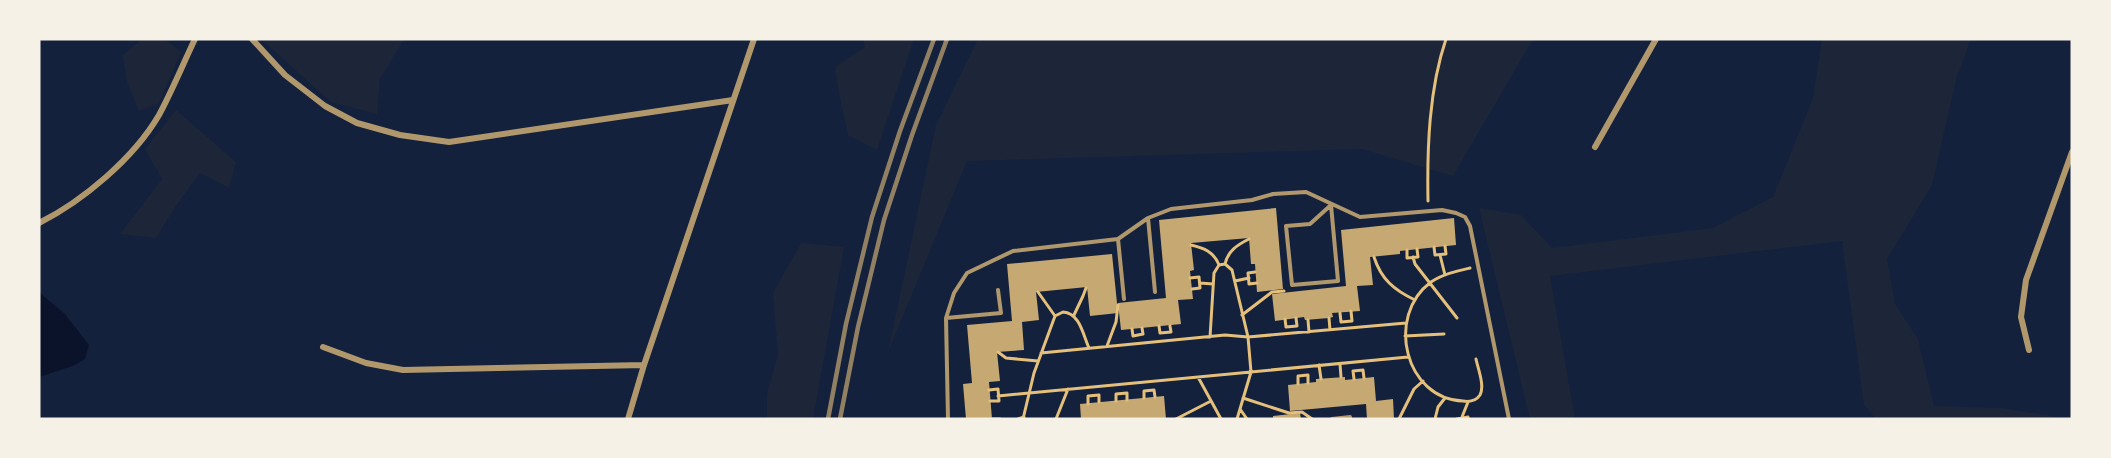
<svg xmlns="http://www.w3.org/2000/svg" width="2111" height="458" font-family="'Golos Text',sans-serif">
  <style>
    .green { fill: #1d2539 }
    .water { fill: #0b132b }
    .building { fill: #c6a872 }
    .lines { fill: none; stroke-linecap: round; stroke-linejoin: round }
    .path { stroke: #e5c07b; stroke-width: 3 }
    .service { stroke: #b1986c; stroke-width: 4 }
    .minor { stroke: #b1986c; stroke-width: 6 }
    .rail { stroke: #918062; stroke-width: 4.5 }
  </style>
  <rect width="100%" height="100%" fill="#14213d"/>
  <path class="green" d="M142,39H165L181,52L159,103L139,111L127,82L123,55Z
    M261,39H404L380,79L377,114L331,102Z
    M863,39H914L877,150L848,135L838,88L835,67L865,47Z
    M978,39H1533L1453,176L1362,149L967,161L888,352L936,125Z
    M1822,39H1971L1957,76L1932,185L1887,259L1895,304L1918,339L1934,406L2001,408L2071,419H1876L1864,405L1842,241L1550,276L1575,419H1530L1479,208L1521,215L1552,248L1713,228L1773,197L1813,98Z
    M176,110L236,162L229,188L200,173L177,204L156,238L120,234L162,179L145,149Z
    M801,243L844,247L813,419H767V394L778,355L773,293Z"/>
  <path class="water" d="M39,292L65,314L89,345L85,359L73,366L39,377Z"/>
  <path class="building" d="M1276,208L1283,289L1257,292L1255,264H1251L1249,238L1191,243L1194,270L1190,271L1193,299L1178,300L1181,324L1121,330L1118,303L1166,298L1159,220Z
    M1454,218L1456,245L1400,251V254L1370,257L1373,285L1357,286L1360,311L1332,313L1333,317L1329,318L1305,320L1304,317L1275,321L1272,294L1346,286L1341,230Z
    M1112,254L1118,313L1090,316L1087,287L1036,292L1039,320L1022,322L1024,350L997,352L1000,381L989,382L992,419H966L963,384L972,383L967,325L1012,321L1007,264Z
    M1345,377V380L1374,377L1376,401L1393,399L1394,419H1367L1366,404L1290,411L1288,385L1316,382V379Z
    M1164,396L1166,419H1081L1080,404Z
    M1300,413L1301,419H1273V416Z"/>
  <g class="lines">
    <path class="path" d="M1428,201C1427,148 1429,89 1446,39
      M1191,245C1204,248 1214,252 1219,265
      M1434,247L1435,255L1446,254L1445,246
      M1407,250V258L1418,257L1417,249
      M1440,255L1445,275
      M1374,257C1381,279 1394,290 1415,300
      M1413,257L1415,264L1457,318
      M1225,264C1228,251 1237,245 1249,239
      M1470,268C1457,271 1443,274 1431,282C1385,316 1405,399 1463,401C1469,402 1476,401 1480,395C1485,386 1478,369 1476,359
      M1255,272L1248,273L1249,284L1257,283
      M1190,278L1199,277L1200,288L1192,289
      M1235,281L1249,278
      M1200,283L1213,284
      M1038,292L1055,316
      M1340,313L1341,322L1352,321L1351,311
      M1074,315L1083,296L1086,288
      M1242,315L1272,292L1284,291
      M1329,318L1330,330
      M1285,319L1286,327L1297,326L1296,318
      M1308,320L1309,332
      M1159,326L1160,333L1171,332L1170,326
      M1132,329L1133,336L1143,334L1142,328
      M1405,336L1444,334
      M1210,337L1214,273L1219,265L1225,264L1232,270L1248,337L1251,372L1237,419
      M1107,346L1116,322L1118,305
      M998,352L1006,358L1038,361
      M1041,353L1225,335L1248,337L1406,323
      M1340,364L1341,377
      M1319,365L1321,379
      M1198,377L1221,419
      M1354,379L1353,371L1363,370L1364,378
      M1298,384V376L1308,375V383
      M989,390L998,389L999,401H990
      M998,396L1408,357
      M1144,398V391L1154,390L1155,397
      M1243,398L1289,413L1302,412L1312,419
      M1116,401V394L1127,393V400
      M1088,404V396L1099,395V402
      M1240,409L1247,419
      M1462,417L1468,402
      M992,419H1000
      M1018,419L1024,417
      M1023,419L1034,373L1055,316L1063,312C1080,313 1083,335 1089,348
      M1056,419L1068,389
      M1176,419L1211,401
      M1399,419L1414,389L1423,381
      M1435,419L1438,407L1445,398
      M1457,419L1468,417V419"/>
    <path class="service" d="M1331,205L1338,281L1292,285L1286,226L1310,224Z
      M1148,218L1155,292
      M1118,239L1124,299
      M946,318L1001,313L998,290
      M948,419L946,318L954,293L967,273L1013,251L1118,239L1148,218L1171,209L1252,200L1273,194L1306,192L1360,217L1442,210L1456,213L1465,217L1470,226L1509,419
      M1332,419L1350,417V419"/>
    <path class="minor" d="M252,39L285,75L325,106L357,123L400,135L449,142L733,100
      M1595,147L1656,39
      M39,223C83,201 134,158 159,115C172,91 183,64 195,39
      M323,347L366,363L403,370L644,365
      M2029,350L2021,317L2026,280L2072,152
      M628,419L644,365L754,39"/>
    <path class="rail" d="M828,419L846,324L872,217L900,131L934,39
      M840,419L858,327L884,220L912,135L947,39"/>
  </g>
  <rect width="2111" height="458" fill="none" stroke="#f6f1e7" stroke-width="81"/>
</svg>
